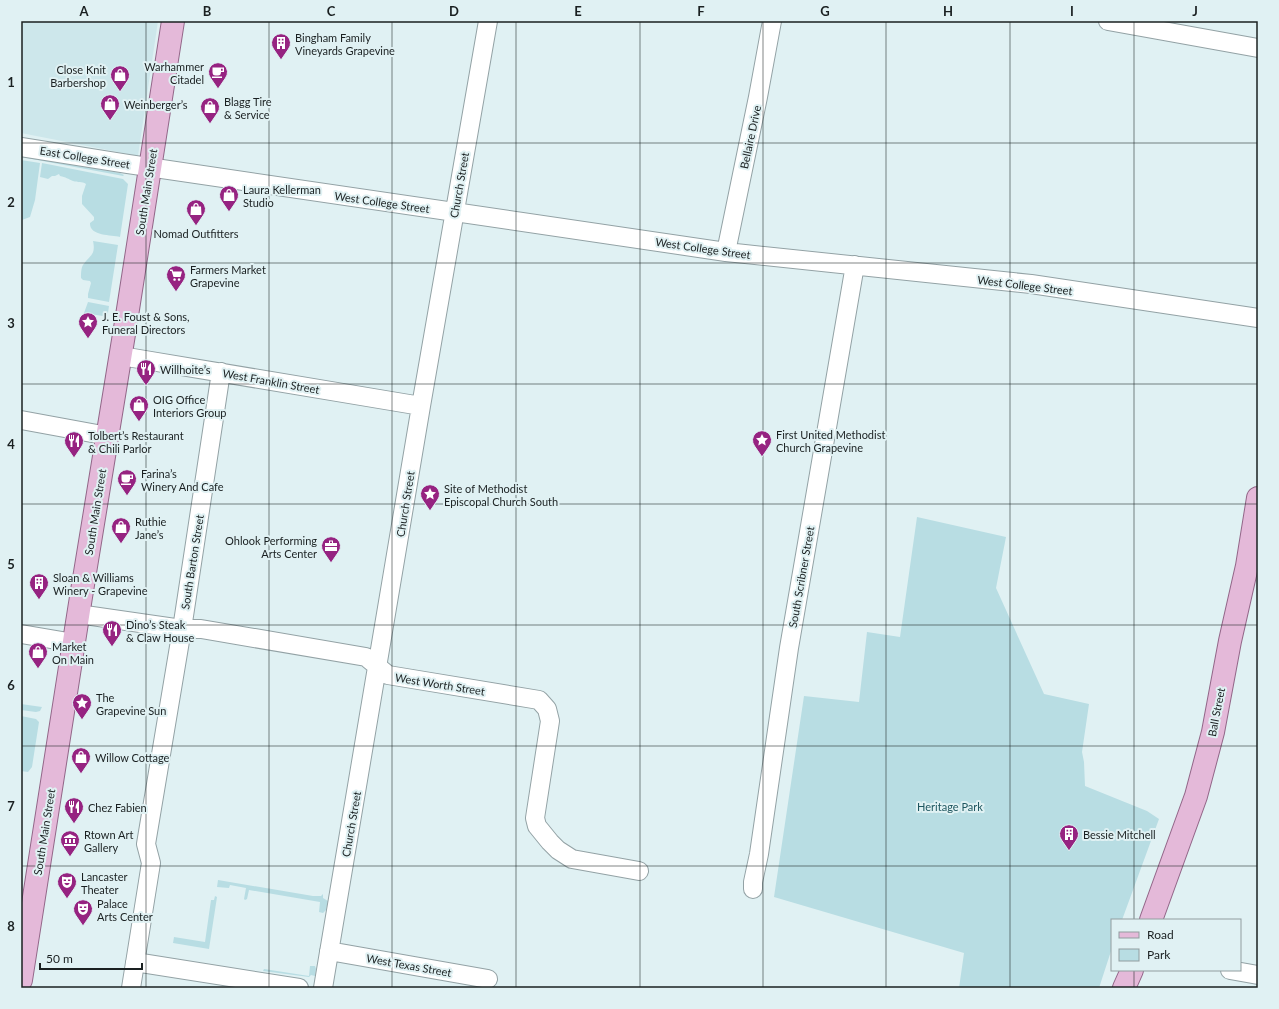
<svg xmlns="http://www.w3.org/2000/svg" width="1279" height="1009" font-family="Lato,sans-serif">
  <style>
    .built { fill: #cde7eb }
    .green { fill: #b8dde3 }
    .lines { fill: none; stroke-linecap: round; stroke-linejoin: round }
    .minor-casing { stroke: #93a2a5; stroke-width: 20 }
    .major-casing { stroke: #926688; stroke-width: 24 }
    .minor { stroke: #fff; stroke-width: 18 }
    .major { stroke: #e4b9d9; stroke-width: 22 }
    .grid { fill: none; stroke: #1a2021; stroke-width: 1; stroke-opacity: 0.55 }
    .labels { text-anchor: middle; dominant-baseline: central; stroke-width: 4; stroke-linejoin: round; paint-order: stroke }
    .poi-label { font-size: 11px; fill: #1a2021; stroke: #e0f1f3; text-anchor: start }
    .street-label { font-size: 11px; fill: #1a2021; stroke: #e0f1f3 }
    .park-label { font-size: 11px; fill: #1e565f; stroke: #e0f1f3 }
    .neatline { fill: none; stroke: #1a2021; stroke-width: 1.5 }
    .grid-label { font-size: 13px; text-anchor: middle; font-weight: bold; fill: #1a2021 }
  </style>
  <rect width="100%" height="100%" fill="#e0f1f3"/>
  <path class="built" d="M21,21H158L138,156L21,133Z"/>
  <path class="green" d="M21,155L120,173L124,175L123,176L118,175L21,157Z
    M21,160L40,163L35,200L30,217L22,220H21Z
    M42,163L123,179L128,184L120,237C111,235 89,236 90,223L94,220V217L82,204V196L86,184C82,181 78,183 73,181C68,179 66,177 60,176L59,174L55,176H52L48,179L40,177Z
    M93,241L118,245L109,302L88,298V294L91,283L90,281L83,280L81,278C81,274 81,268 83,265C90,255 96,255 93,241Z
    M88,302L109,306L108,313L103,316L84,313Z
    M917,517L1006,537L996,588L1044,694L1089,704L1082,752L1084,762L1085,786L1147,811L1159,819L1122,920H1112V948L1099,988H959L964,953L774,897L804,696L859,702L867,632L900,637Z
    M21,704L42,707L40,711L36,712L21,710Z
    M21,716L36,719L39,722L32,767L28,772L21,771Z
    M218,880L313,896H321L323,894V898L328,901L326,910L323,913L319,912L320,902L249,890L247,899L245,900L244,899L246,888L230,885L229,888L217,887Z
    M215,896L217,897L209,949L173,943L174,937L205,942L211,900H214Z
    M310,966H315L316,969L315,976L311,975L309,977L263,971L264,969L309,976Z"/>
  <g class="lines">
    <g class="minor-casing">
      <path id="minor" d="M1108,21L1258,48
        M21,147L128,164L726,252L1031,284L1258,318
        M726,252L758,97L772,21
        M121,356L421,406
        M21,420L108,436
        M78,614L182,629H201L366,657L388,675L539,700L547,709L550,721L535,818L537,826L550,842L558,850L572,859L639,871
        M21,634L74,643
        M753,889V882L759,854L789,648L855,265
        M329,951L488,979
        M135,962L299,988
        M1230,970L1258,975
        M131,988L151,863L146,844L182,629L221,372
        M323,988L421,406L488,21"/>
    </g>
    <g class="major-casing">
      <path id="major" d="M1151,920L1196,796L1213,732L1230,641L1247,566L1258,498
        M21,980L81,597L126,322L173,21
        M1124,988L1132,970"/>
    </g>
    <use href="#minor" class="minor"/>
    <use href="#major" class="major"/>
  </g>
  <path class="grid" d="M146,21V988M269,21V988M392,21V988M516,21V988M640,21V988M763,21V988M886,21V988M1010,21V988M1134,21V920M21,143H1258M21,263H1258M21,384H1258M21,504H1258M21,625H1258M21,746H1258M21,866H1258M1134,970V988"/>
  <defs>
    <g id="building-pin" transform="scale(1)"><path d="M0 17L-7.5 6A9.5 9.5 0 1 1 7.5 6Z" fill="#962381" stroke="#e0f1f3"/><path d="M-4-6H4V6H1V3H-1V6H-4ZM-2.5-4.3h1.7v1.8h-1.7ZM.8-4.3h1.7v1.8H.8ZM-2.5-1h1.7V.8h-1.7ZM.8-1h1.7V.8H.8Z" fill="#fff"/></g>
    <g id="cafe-pin" transform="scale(1)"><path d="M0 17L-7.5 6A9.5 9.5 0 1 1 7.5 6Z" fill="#962381" stroke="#e0f1f3"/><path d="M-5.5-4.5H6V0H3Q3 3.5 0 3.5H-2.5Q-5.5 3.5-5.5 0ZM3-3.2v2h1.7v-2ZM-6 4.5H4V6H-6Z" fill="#fff"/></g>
    <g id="shop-pin" transform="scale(1)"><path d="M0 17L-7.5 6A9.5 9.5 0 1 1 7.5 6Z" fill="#962381" stroke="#e0f1f3"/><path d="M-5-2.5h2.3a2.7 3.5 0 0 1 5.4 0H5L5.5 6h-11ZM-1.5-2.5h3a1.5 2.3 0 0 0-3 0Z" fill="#fff"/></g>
    <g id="supermarket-pin" transform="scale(1)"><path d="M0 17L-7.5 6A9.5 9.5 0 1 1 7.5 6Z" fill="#962381" stroke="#e0f1f3"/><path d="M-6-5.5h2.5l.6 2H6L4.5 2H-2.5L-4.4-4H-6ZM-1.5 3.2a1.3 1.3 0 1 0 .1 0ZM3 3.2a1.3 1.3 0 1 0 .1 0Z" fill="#fff"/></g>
    <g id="sight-pin" transform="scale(1)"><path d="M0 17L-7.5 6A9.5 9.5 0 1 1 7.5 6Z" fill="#962381" stroke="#e0f1f3"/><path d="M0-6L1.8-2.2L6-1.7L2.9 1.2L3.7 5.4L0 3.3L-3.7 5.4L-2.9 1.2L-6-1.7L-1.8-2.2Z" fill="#fff"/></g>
    <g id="restaurant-pin" transform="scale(1)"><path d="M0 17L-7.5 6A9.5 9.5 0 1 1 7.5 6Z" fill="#962381" stroke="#e0f1f3"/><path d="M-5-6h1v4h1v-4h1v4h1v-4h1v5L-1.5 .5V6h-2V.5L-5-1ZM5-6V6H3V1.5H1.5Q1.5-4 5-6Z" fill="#fff"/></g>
    <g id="office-pin" transform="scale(1)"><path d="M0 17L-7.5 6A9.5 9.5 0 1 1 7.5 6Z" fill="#962381" stroke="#e0f1f3"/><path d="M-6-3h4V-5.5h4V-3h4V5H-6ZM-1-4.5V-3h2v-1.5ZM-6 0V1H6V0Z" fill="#fff"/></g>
    <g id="museum-pin" transform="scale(1)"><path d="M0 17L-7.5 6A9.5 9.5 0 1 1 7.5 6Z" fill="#962381" stroke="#e0f1f3"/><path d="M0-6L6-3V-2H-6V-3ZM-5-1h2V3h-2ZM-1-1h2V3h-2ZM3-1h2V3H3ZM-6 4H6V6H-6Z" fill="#fff"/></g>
    <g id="theatre-pin" transform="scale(1)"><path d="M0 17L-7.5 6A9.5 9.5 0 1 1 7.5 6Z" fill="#962381" stroke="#e0f1f3"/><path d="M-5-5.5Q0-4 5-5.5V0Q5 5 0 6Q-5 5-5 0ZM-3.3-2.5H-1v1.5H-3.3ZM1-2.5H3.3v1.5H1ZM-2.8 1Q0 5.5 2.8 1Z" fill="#fff"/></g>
  </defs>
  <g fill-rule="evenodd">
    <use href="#building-pin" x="281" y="43"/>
    <use href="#cafe-pin" x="218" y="72"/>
    <use href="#shop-pin" x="120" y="75"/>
    <use href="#shop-pin" x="110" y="104"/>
    <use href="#shop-pin" x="210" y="107"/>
    <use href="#shop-pin" x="229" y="195"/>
    <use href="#shop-pin" x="196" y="209"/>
    <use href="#supermarket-pin" x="176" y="275"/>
    <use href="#sight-pin" x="88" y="322"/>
    <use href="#restaurant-pin" x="146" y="369"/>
    <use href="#shop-pin" x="139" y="405"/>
    <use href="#sight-pin" x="762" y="440"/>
    <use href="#restaurant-pin" x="74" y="441"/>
    <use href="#cafe-pin" x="127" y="479"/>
    <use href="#sight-pin" x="430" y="494"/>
    <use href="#shop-pin" x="121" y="527"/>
    <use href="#office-pin" x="331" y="546"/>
    <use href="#building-pin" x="39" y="583"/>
    <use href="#restaurant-pin" x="112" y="630"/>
    <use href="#shop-pin" x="38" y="652"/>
    <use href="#sight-pin" x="82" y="703"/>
    <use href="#shop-pin" x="81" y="757"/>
    <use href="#restaurant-pin" x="74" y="807"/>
    <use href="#building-pin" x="1069" y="834"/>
    <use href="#museum-pin" x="70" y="840"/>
    <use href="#theatre-pin" x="67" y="882"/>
    <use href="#theatre-pin" x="83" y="909"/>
  </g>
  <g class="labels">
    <g class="poi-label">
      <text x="295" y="37">Bingham Family<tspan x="295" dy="13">Vineyards Grapevine</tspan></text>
      <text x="204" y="66" text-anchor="end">Warhammer<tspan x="204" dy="13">Citadel</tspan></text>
      <text x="106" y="69" text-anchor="end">Close Knit<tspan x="106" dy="13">Barbershop</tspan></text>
      <text x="224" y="101">Blagg Tire<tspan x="224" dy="13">&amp; Service</tspan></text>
      <text x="124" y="104">Weinberger’s</text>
      <text x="243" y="189">Laura Kellerman<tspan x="243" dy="13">Studio</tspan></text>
      <text x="196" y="233" text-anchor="middle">Nomad Outfitters</text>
      <text x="190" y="269">Farmers Market<tspan x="190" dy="13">Grapevine</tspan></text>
      <text x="102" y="316">J. E. Foust &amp; Sons,<tspan x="102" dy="13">Funeral Directors</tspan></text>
      <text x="160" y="369">Willhoite’s</text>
      <text x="153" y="399">OIG Office<tspan x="153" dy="13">Interiors Group</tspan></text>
      <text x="776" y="434">First United Methodist<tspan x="776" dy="13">Church Grapevine</tspan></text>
      <text x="88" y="435">Tolbert’s Restaurant<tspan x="88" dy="13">&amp; Chili Parlor</tspan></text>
      <text x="141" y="473">Farina’s<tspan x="141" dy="13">Winery And Cafe</tspan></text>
      <text x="444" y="488">Site of Methodist<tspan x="444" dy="13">Episcopal Church South</tspan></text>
      <text x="135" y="521">Ruthie<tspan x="135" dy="13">Jane’s</tspan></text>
      <text x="317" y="540" text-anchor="end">Ohlook Performing<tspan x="317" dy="13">Arts Center</tspan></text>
      <text x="53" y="577">Sloan &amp; Williams<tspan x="53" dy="13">Winery - Grapevine</tspan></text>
      <text x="126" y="624">Dino’s Steak<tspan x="126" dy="13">&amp; Claw House</tspan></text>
      <text x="52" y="646">Market<tspan x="52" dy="13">On Main</tspan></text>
      <text x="96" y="697">The<tspan x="96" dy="13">Grapevine Sun</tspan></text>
      <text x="95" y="757">Willow Cottage</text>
      <text x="88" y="807">Chez Fabien</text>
      <text x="84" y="834">Rtown Art<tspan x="84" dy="13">Gallery</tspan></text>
      <text x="1083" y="834">Bessie Mitchell</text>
      <text x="81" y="876">Lancaster<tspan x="81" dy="13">Theater</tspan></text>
      <text x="97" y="903">Palace<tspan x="97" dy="13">Arts Center</tspan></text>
    </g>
    <g class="street-label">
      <text transform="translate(750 137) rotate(-78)">Bellaire Drive</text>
      <text transform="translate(85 157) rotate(9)">East College Street</text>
      <text transform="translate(459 185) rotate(-80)">Church Street</text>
      <text transform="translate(146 192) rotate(-81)">South Main Street</text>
      <text transform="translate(382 202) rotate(8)">West College Street</text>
      <text transform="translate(703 248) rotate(8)">West College Street</text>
      <text transform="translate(1025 285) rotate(7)">West College Street</text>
      <text transform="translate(271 381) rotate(10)">West Franklin Street</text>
      <text transform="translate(405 504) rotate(-81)">Church Street</text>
      <text transform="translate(95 512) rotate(-81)">South Main Street</text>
      <text transform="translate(192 562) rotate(-81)">South Barton Street</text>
      <text transform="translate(801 577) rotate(-80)">South Scribner Street</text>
      <text transform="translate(440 684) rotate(9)">West Worth Street</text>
      <text transform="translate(1216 712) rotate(-79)">Ball Street</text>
      <text transform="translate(351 824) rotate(-80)">Church Street</text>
      <text transform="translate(44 832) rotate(-81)">South Main Street</text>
      <text transform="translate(409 965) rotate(10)">West Texas Street</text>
    </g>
    <g class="park-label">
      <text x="950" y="806">Heritage Park</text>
    </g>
  </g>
  <rect width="1279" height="1009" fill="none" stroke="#e0f1f3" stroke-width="44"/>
  <rect x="1111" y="919" width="130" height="52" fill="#e0f1f3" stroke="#919d9f"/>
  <rect x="1119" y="932" width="20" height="6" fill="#e4b9d9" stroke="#919d9f"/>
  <text x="1147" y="939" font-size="12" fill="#1a2021">Road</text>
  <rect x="1119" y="949" width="20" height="12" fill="#b8dde3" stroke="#919d9f"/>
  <text x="1147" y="959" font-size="12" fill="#1a2021">Park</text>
  <path d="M40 963v6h102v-6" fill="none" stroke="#1a2021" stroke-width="2"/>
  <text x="46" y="963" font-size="12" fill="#1a2021" stroke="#e0f1f3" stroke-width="3" paint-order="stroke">50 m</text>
  <rect x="22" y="22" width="1235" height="965" class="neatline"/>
  <g class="grid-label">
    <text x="84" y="16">A</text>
    <text x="207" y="16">B</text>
    <text x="331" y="16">C</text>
    <text x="454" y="16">D</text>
    <text x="578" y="16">E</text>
    <text x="701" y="16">F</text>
    <text x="825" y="16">G</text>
    <text x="948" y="16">H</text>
    <text x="1072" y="16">I</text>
    <text x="1195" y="16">J</text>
    <text x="11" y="87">1</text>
    <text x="11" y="207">2</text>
    <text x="11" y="328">3</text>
    <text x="11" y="449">4</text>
    <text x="11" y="569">5</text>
    <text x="11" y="690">6</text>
    <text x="11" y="811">7</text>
    <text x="11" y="931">8</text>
  </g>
</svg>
